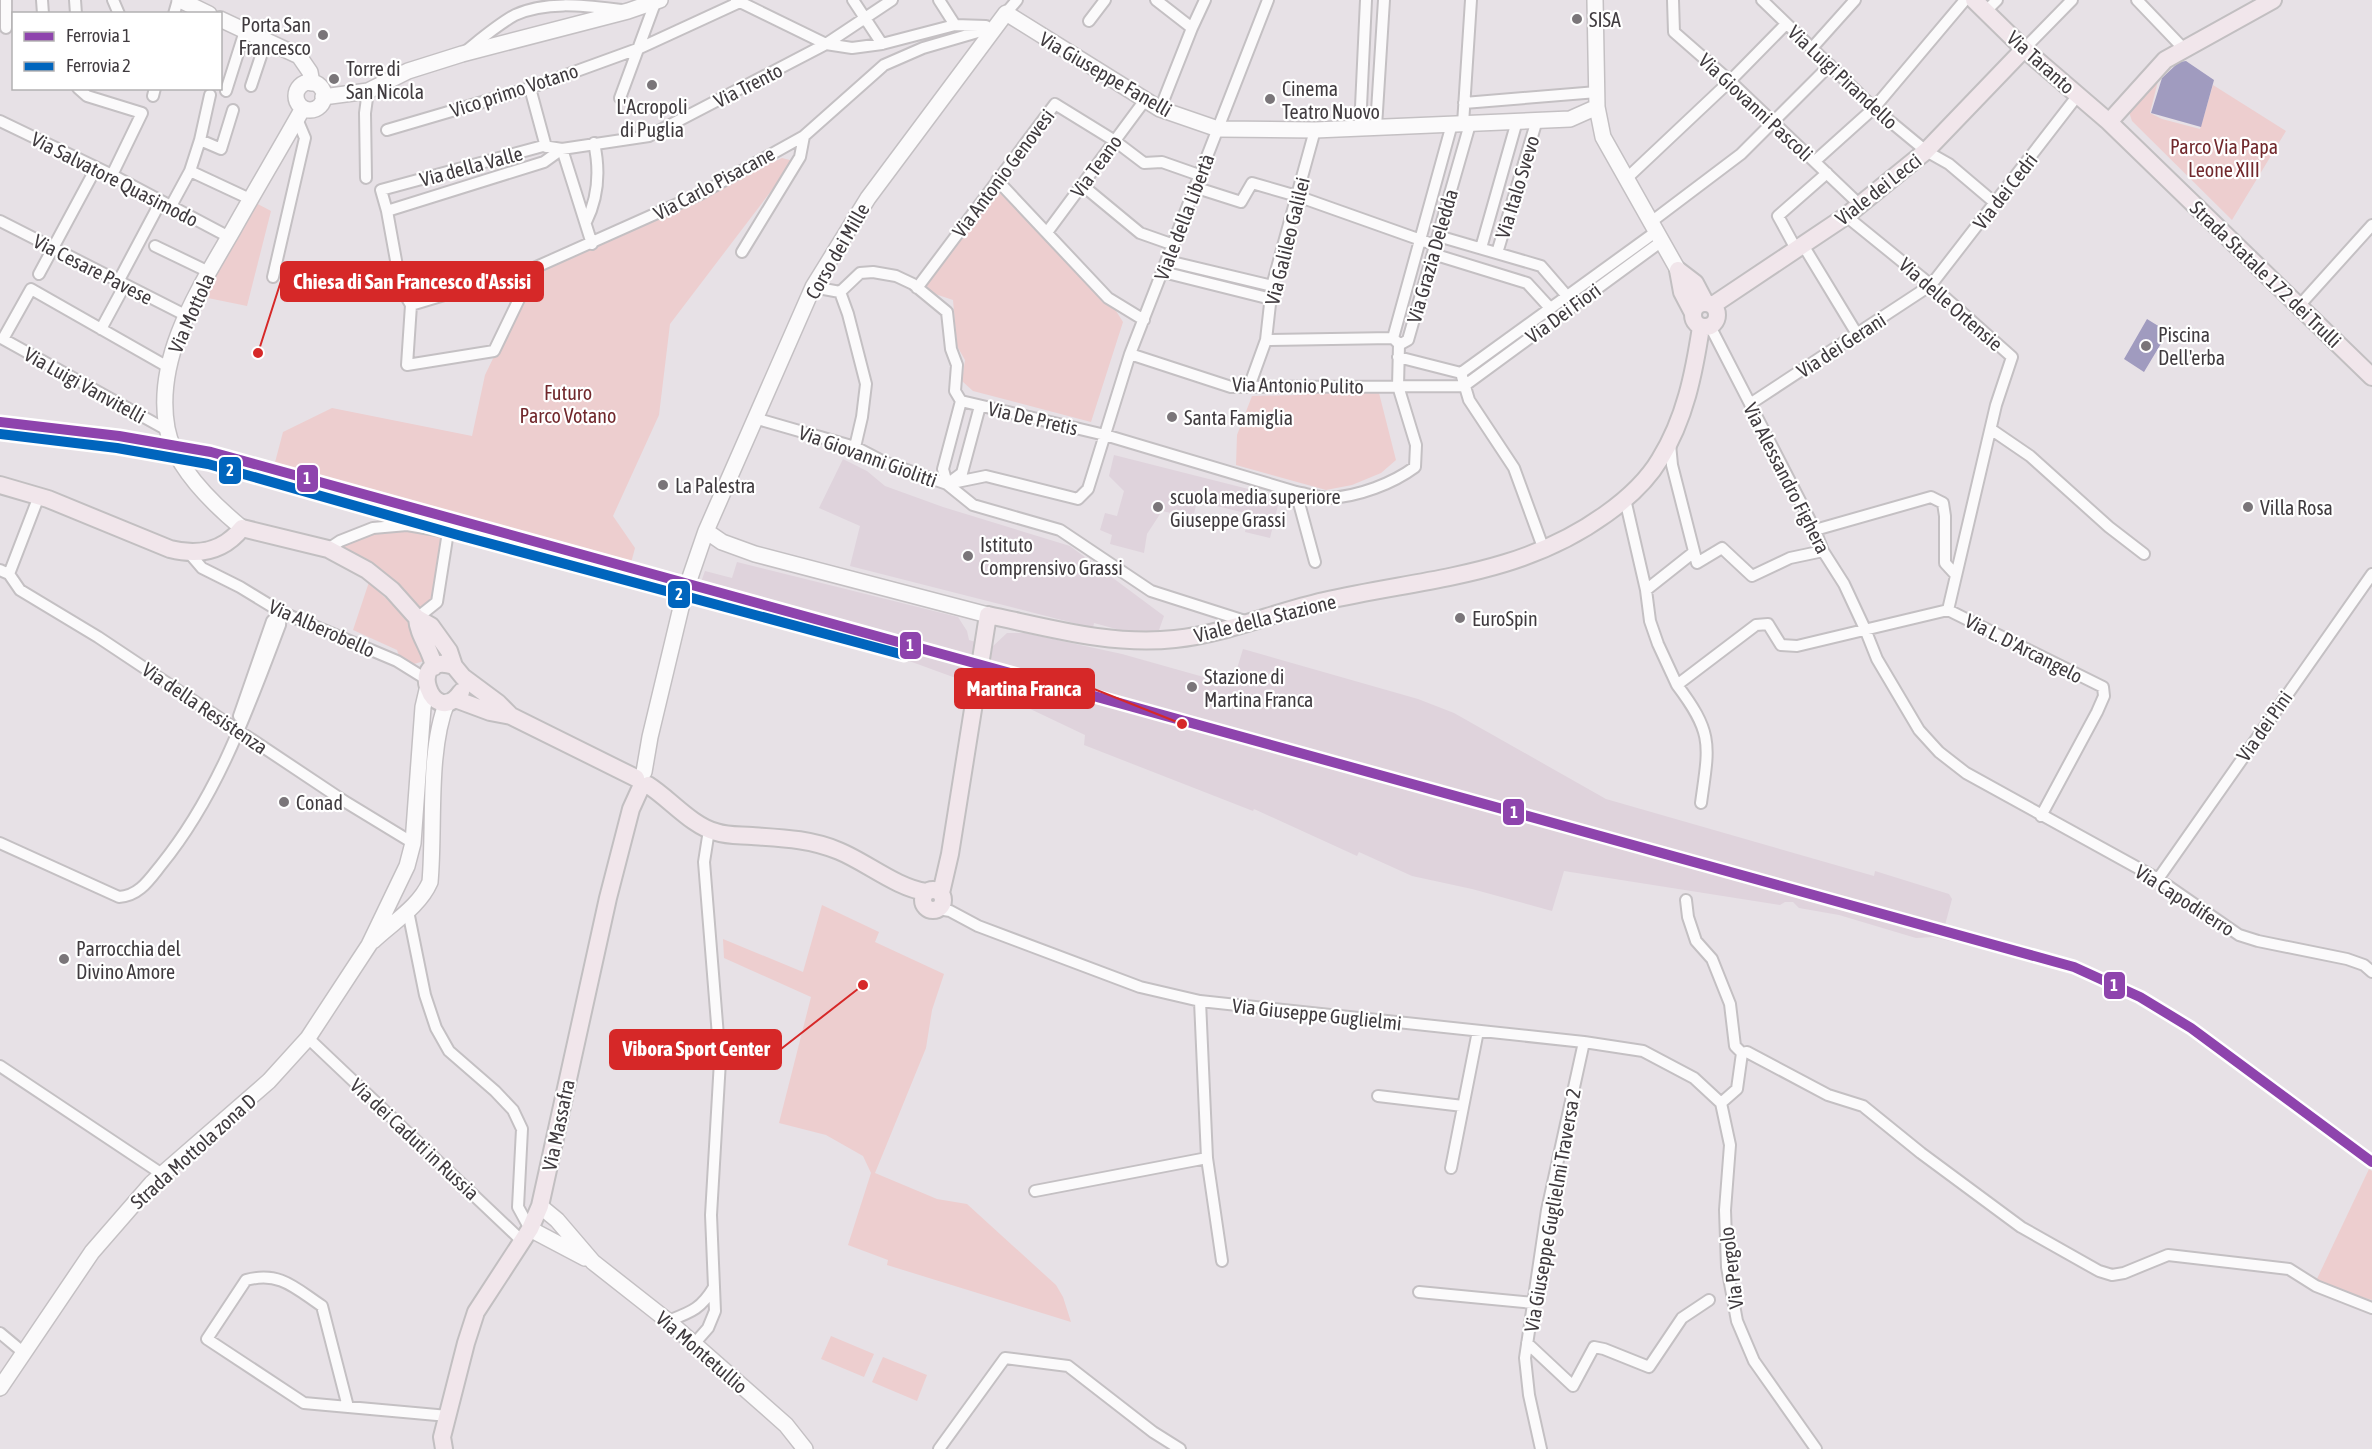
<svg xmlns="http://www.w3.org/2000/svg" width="2372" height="1449" font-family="'Asap Condensed',sans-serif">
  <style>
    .built { fill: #dfd3dc }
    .green { fill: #edcecf }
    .water { fill: #a09bbf }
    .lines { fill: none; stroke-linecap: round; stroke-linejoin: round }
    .street-casing { stroke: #c4c0c3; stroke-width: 14 }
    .secondary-casing { stroke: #c4c0c3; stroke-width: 18 }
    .primary-casing { stroke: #c2bfc1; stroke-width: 20 }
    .street { stroke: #fbfafb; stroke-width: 10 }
    .secondary { stroke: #fbfafb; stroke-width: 15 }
    .primary { stroke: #f1e6eb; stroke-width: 16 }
    .rail-1-casing { stroke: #fff; stroke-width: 15 }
    .rail-2-casing { stroke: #fff; stroke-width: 15 }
    .rail-1 { stroke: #8e44ad; stroke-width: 10 }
    .rail-2 { stroke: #0065bd; stroke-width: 10 }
    .poi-dot { fill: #7a7579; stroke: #fff; stroke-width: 2 }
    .labels { text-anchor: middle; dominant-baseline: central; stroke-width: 4.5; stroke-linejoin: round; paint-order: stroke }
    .poi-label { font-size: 20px; fill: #403b3f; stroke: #fff; text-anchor: start }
    .street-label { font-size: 20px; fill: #403b3f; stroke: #fff }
    .park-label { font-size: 20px; fill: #71282c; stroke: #fff }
    .leader { fill: none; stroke: #d62828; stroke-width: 2 }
    .callout-dot { fill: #d62828; stroke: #fff; stroke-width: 2 }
    .callout { fill: #d62828; stroke: #d62828; stroke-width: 2 }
    .callout-label { font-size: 21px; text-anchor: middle; font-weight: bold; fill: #fff }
    .line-badge { stroke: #fff; stroke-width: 2 }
    .badge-label { font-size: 16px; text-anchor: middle; font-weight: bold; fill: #fff }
  </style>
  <rect width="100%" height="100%" fill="#e7e1e6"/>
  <path class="built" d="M1114,455L1280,497L1270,538L1245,532L1249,514L1197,501L1193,518L1162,511L1147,534L1144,553L1110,544L1112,535L1100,530L1105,513L1117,516L1124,491L1109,476Z
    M843,459L867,471L885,486L943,507L1070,546L1164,616L1159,630L1131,633L1094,623L1093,628L850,566L860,526L819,508Z
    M635,562L679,573L680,576L701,582L705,571L732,578L737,562L958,617L967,631L969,640L992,647L1007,633H1025L1122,654L1232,685L1243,649L1418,699L1454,713L1606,799L1874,876L1875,871L1949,894L1952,899L1945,925L2018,944L2015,957L1934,937L1916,938L1839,915L1799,908L1793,902H1785L1780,905L1564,871L1552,911L1472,889L1412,876L1359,852L1357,856L1254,809L1253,811L1084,745L1085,735L1024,706L953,677L827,631L693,589L630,574Z"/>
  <path class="green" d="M2158,81L2150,113L2162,119L2200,129L2213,85L2286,131L2232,220L2132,121L2129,112Z
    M782,158L794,161L670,324L659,415L613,516L635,548L631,563L273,470L283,432L332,408L472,436L485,375L536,270Z
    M997,180L1108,298L1123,322L1091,422L973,391L962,381L965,360L957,346L953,300L917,288Z
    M254,202L271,211L247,306L203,297Z
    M1364,386L1379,393L1396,460L1381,473L1352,485L1326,490L1236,465L1237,435L1252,396L1300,395Z
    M407,530L441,534L432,599L418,612L340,548L375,532Z
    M369,582L406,618L426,656L424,661L414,664L399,656L397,650L353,630Z
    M822,905L879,932L875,942L944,974L932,1010L926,1048L875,1173L937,1199L967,1204L1056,1285L1063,1297L1071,1322L887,1265L888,1260L848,1245L871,1173L863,1156L826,1135L779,1123L811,997L724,958L723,939L803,972Z
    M2369,1169L2372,1171V1300L2315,1283Z
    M831,1336L874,1354L864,1377L821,1359Z
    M883,1357L927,1375L917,1401L872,1382Z"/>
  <path class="water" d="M2186,61L2214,80L2201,127L2151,113L2162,78L2179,62Z
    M2147,319L2168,332L2144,372L2124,359Z"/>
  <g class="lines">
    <g class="street-casing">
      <path id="street" d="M6,0V28
        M42,0L43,14
        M75,0L76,14
        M113,0L119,14
        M736,0L826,44L852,48L882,44L955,25L986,26
        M853,0L882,44
        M939,0L955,25
        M1156,0L1192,28
        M1673,0L1674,32L1730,81L1860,205
        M1762,0L1874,108L1926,151L1949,164L1995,203
        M2137,0L2183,48
        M1986,11L1997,0
        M1006,13L1017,0
        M174,14L178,0
        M1089,21L1105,0
        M1812,48L1855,0
        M2024,49L2072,0
        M466,51C481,39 497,25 515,15C547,0 587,6 622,10
        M251,86L266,41
        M78,88L87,96L142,113L112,175
        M530,88L546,147
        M226,91L245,31
        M153,96L155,88
        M620,98L655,3
        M1464,103L1597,92
        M1160,109L1192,28L1205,0
        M0,121L112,175L229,237
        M1463,124L1471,0
        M1376,127L1384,0
        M1360,128L1366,0
        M387,130L530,88L640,48L740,2
        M200,140L221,149L233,110
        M1815,161L1874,108L1965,0
        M190,171L250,199
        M366,178L365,113L368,91
        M1626,179L1730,81L1786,24
        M997,180L1108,298L1144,320
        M1082,185L1140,233L1174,245
        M1194,187L1241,202L1252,183L1297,196L1435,245
        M171,206L190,171L200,140L210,95
        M387,211L544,162L562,149L592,244
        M1846,216L1931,285L2012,357L1996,405L1948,610
        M0,221L187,316
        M586,222C598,198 600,170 594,143
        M1651,222L1741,154L1830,65
        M1048,231L1145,100
        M1438,236L1541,266L1567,296
        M1803,245L1857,334
        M155,246L209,272
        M1481,248L1517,121
        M1796,249L1778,216L1827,173
        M742,252L800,157L804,136
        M1497,253L1537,120
        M1433,254L1527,283L1550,308
        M1168,261L1272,286
        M1163,272L1271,299
        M39,274L96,168
        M273,277L305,138L297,119
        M118,282L161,201
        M813,287L840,292L860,273L873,272L896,276L913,284L947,312L951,349L957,365L955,391L961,401
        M917,288L1055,104L1115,141L1144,163L1162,162L1199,175
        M840,292L848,314L866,384L862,417L855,447
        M411,305L401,288L387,211L381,190L543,146L562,149L649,136L826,44L892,0
        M411,305L534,268L702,193L804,136L884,65L923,48L995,27
        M411,305L407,365L494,351L534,268
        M2299,306L2372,225
        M1710,326L1815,530L1823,551L1844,584L1865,629L1877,659L1919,730L1939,752L1966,773L2158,879L2239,935L2258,941L2347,959L2364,965L2372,972
        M101,329L121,292
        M1393,338L1452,124
        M1266,340L1393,338L1398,343
        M1399,345L1408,340L1470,124
        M1130,354L1231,387L1464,386L1662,241
        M1398,357L1461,373
        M1249,387L1266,340L1272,286L1315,130
        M961,401L1105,435L1296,492C1307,494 1319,498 1330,498C1359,496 1392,484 1415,467L1416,445L1398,386L1399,345
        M1750,404L1931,285L2078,95
        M754,418L855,447L884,462L947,484L973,505L1060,530L1151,591L1248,622
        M167,430L3,339L31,289L168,367
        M1992,430L2030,456L2109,527L2144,554
        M1670,444L1672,465L1697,563L1722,548L1752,576L1790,558L1823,551
        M950,482L962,473L980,406
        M947,484L986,476L1078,499L1088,489L1130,354L1268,0
        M947,484L943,469L961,401
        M1296,492L1315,562
        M1625,499L1646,590L1650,621L1658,644L1677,685L1756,625L1768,624L1781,645L1797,646L1948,610
        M1815,530L1931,497L1943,503L1945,516V563L1956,575
        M328,549L340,541L373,528L407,525L448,532L684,595
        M1544,550L1514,468L1469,400L1461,373L1657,231
        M190,554L202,568L240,587L281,612L397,661L426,679
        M0,570L9,574L20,590L98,637L344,801L413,843
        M9,574L39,496
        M1646,590L1694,552
        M1948,610L2103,687L2104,696L2097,712L2041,816
        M417,618L437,602L448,532
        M1677,685C1714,734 1709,745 1701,803
        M239,716L272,621L281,612
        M0,843L119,897C139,896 149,880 161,865C218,795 248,709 280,625L281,612
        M2158,879L2372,574
        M1686,900L1688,917L1696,941L1712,959L1730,1004L1735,1046L1742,1053
        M938,909L950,911L978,926L1140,987L1200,1001L1584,1042L1643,1051L1694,1078L1721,1103L1730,1145L1725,1210L1727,1267L1737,1321L1754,1361L1816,1449
        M408,911L425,995L436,1028L449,1051L495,1091L513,1110L522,1129L518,1207L530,1229
        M1200,1001L1207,1158L1222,1261
        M308,1038L522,1241
        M0,1066L162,1174
        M1378,1096L1463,1106
        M1721,1103L1737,1089L1742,1053L1747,1052L1828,1095L1863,1106L1921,1153L2021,1227L2099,1271L2112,1275L2124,1273L2168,1255L2289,1269L2316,1286L2372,1308
        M1451,1168L1478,1031
        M1035,1191L1207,1158
        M1419,1292L1533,1303
        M668,1321C691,1312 701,1309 714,1287
        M0,1333L24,1353
        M1527,1343L1573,1386L1594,1347L1604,1349L1649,1367L1682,1318L1709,1300
        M694,1344L708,1328L715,1311L711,1215L720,1061L704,862L709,830
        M348,1407L322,1306C295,1288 280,1271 246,1280L207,1339L304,1403L448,1416
        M939,1449L1005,1358L1068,1366L1153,1432L1180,1449
        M1541,1449L1529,1395L1525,1358L1547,1210L1584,1042"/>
    </g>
    <g class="secondary-casing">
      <path id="secondary" d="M180,0L209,14
        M1595,0L1597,107L1603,137L1678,270
        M220,19L299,56L310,72L312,83
        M296 96a14 14 0 1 1 28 0a14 14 0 1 1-28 0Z
        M323,97L368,91L408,71L462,54L628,11L660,0
        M242,528C213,504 174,467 167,428C154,357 199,289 233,230C256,189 280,149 303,108
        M706,531L722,542L755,554L988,615
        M644,772L650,737L684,595L706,531L813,287L868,198L1006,13L1160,109L1218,129L1315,130L1570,119L1597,107
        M373,941C393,922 419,907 430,882C435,827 427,752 447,702
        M540,1206L557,1220L593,1262L668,1321L786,1425L805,1449
        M530,1229L585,1258
        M0,1388L92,1252L152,1183L269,1081L308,1038L369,945L407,866L413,843L423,707L427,690"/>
    </g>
    <g class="primary-casing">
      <path id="primary" d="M1974,0L2024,49L2109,122L2372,377
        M2109,122L2165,60L2273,0
        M1678,270L1682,292L1693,313
        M1678,270L1695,283L1705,302
        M1693 315a12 12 0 1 1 24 0a12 12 0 1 1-24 0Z
        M1713,305L1846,216L1926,151L2024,49
        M0,485L48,499L170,549C198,556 223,552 242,528L328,549L367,570L392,590L417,618L431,626L449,651L454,666L463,677L498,703L511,716
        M417,618C418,636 431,649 434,667
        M454,666C404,650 433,732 461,692
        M455,699L490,712L511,716L636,778
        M648,785C670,799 692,826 716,832C728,836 740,835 752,836C782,838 811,839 839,851C866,862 897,888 926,892
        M923 900a10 10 0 1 1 20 0a10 10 0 1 1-20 0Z
        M941,893L950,854L988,615C1050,628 1112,646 1175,639C1226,634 1274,612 1324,601C1424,578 1519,577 1606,514C1627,499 1647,481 1660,459C1685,419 1694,373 1701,327
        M444,1449L442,1437L466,1343L476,1312L530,1229L540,1206L608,898L631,809L641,787"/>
    </g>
    <use href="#street" class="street"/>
    <use href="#secondary" class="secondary"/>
    <use href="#primary" class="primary"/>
    <g class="rail-1-casing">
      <path id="rail-1" d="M0,422L119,436L211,452L2074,967L2140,997L2191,1028L2372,1162"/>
    </g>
    <g class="rail-2-casing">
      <path id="rail-2" d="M0,434L117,448L208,464L458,535L904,655"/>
    </g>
    <use href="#rail-1" class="rail-1"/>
    <use href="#rail-2" class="rail-2"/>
  </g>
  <g class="poi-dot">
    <circle cx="1577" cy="19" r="6"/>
    <circle cx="323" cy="35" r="6"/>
    <circle cx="334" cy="79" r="6"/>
    <circle cx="652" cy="85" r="6"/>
    <circle cx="1270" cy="99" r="6"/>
    <circle cx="2146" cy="346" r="6"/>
    <circle cx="1172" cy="417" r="6"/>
    <circle cx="663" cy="485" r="6"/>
    <circle cx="1158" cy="507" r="6"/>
    <circle cx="2248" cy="507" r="6"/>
    <circle cx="968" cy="556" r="6"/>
    <circle cx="1460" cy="618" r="6"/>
    <circle cx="1192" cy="687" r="6"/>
    <circle cx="284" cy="802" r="6"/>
    <circle cx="64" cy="959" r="6"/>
  </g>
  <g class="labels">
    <g class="poi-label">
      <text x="1589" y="19">SISA</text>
      <text x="311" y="24" text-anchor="end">Porta San<tspan x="311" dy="23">Francesco</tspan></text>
      <text x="346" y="68">Torre di<tspan x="346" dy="23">San Nicola</tspan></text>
      <text x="1282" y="88">Cinema<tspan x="1282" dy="23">Teatro Nuovo</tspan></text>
      <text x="652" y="106" text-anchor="middle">L'Acropoli<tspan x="652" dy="23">di Puglia</tspan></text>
      <text x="2158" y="334">Piscina<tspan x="2158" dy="23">Dell'erba</tspan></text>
      <text x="1184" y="417">Santa Famiglia</text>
      <text x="675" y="485">La Palestra</text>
      <text x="1170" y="496">scuola media superiore<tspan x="1170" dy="23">Giuseppe Grassi</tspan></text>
      <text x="2260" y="507">Villa Rosa</text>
      <text x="980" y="544">Istituto<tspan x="980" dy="23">Comprensivo Grassi</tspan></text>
      <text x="1472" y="618">EuroSpin</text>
      <text x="1204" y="676">Stazione di<tspan x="1204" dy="23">Martina Franca</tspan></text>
      <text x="296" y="802">Conad</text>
      <text x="76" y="948">Parrocchia del<tspan x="76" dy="23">Divino Amore</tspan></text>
    </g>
    <g class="street-label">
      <text transform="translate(2041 62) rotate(42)">Via Taranto</text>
      <text transform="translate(1106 74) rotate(30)">Via Giuseppe Fanelli</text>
      <text transform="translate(1843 77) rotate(43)">Via Luigi Pirandello</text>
      <text transform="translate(748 85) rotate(-27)">Via Trento</text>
      <text transform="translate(514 90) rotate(-18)">Vico primo Votano</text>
      <text transform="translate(1756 107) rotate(43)">Via Giovanni Pascoli</text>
      <text transform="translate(471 166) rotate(-15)">Via della Valle</text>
      <text transform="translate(1096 166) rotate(-54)">Via Teano</text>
      <text transform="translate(1003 173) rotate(-53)">Via Antonio Genovesi</text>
      <text transform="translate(115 179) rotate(27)">Via Salvatore Quasimodo</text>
      <text transform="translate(714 183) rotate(-28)">Via Carlo Pisacane</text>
      <text transform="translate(1517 187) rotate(-73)">Via Italo Svevo</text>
      <text transform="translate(1878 189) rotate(-38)">Viale dei Lecci</text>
      <text transform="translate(2005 191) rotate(-52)">Via dei Cedri</text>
      <text transform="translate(1184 217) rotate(-69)">Viale della Libertà</text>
      <text transform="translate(1287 241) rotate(-76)">Via Galileo Galilei</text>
      <text transform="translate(837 251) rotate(-60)">Corso dei Mille</text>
      <text transform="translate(1432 256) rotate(-74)">Via Grazia Deledda</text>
      <text transform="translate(93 269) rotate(27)">Via Cesare Pavese</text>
      <text transform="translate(2266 274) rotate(44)">Strada Statale 172 dei Trulli</text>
      <text transform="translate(1951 304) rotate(41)">Via delle Ortensie</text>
      <text transform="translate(191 313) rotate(-66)">Via Mottola</text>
      <text transform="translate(1563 313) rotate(-36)">Via Dei Fiori</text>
      <text transform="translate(1841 345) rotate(-33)">Via dei Gerani</text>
      <text transform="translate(85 385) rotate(29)">Via Luigi Vanvitelli</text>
      <text transform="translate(1298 385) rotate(1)">Via Antonio Pulito</text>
      <text transform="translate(1033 418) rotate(13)">Via De Pretis</text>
      <text transform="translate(868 456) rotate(20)">Via Giovanni Giolitti</text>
      <text transform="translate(1787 478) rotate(63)">Via Alessandro Fighera</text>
      <text transform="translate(1265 618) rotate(-14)">Viale della Stazione</text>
      <text transform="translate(322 628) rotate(24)">Via Alberobello</text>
      <text transform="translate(2024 648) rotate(27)">Via L. D'Arcangelo</text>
      <text transform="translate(205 708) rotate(34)">Via della Resistenza</text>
      <text transform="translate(2264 726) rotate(-55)">Via dei Pini</text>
      <text transform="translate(2185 900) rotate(33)">Via Capodiferro</text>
      <text transform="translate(1317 1014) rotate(6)">Via Giuseppe Guglielmi</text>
      <text transform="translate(558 1125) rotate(-78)">Via Massafra</text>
      <text transform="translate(415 1139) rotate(43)">Via dei Caduti in Russia</text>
      <text transform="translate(193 1151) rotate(-42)">Strada Mottola zona D</text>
      <text transform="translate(1552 1210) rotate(-80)">Via Giuseppe Guglielmi Traversa 2</text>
      <text transform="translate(1731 1268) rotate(-97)">Via Pergolo</text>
      <text transform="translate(702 1352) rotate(41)">Via Montetullio</text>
    </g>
    <g class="park-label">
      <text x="2224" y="146">Parco Via Papa<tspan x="2224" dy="23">Leone XIII</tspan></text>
      <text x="568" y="392">Futuro<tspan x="568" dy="23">Parco Votano</tspan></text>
    </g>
  </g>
  <path class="leader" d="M258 353L281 281M1182 724L1094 689M863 985L781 1049"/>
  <g class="callout-dot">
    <circle cx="258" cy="353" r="6"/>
    <circle cx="1182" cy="724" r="6"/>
    <circle cx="863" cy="985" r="6"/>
  </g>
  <g class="callout">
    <rect x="281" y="262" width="262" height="39" rx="6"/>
    <rect x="955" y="669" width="139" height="39" rx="6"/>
    <rect x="610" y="1030" width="171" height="39" rx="6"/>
  </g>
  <g class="callout-label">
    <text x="412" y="289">Chiesa di San Francesco d'Assisi</text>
    <text x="1024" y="696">Martina Franca</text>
    <text x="696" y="1056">Vibora Sport Center</text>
  </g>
  <g class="line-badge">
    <rect x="218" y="456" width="24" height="29" rx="6" fill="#0065bd"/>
    <rect x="296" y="464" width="23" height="29" rx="6" fill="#8e44ad"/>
    <rect x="667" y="580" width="24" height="29" rx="6" fill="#0065bd"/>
    <rect x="899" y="631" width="23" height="29" rx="6" fill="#8e44ad"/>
    <rect x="1502" y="798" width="23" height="28" rx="6" fill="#8e44ad"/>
    <rect x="2103" y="971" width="23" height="29" rx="6" fill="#8e44ad"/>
  </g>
  <g class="badge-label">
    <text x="230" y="476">2</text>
    <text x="307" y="484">1</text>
    <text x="679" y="600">2</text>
    <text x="910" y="651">1</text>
    <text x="1514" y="818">1</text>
    <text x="2114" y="991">1</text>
  </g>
  <rect x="12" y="12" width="210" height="78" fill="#ffffff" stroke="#b3b1b2" stroke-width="1.5"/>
  <rect x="24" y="32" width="30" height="9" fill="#8e44ad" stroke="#b3b1b2" stroke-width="1.5"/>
  <text x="66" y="42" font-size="18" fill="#403b3f">Ferrovia 1</text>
  <rect x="24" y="62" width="30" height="9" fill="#0065bd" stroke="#b3b1b2" stroke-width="1.5"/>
  <text x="66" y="72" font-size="18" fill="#403b3f">Ferrovia 2</text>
</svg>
